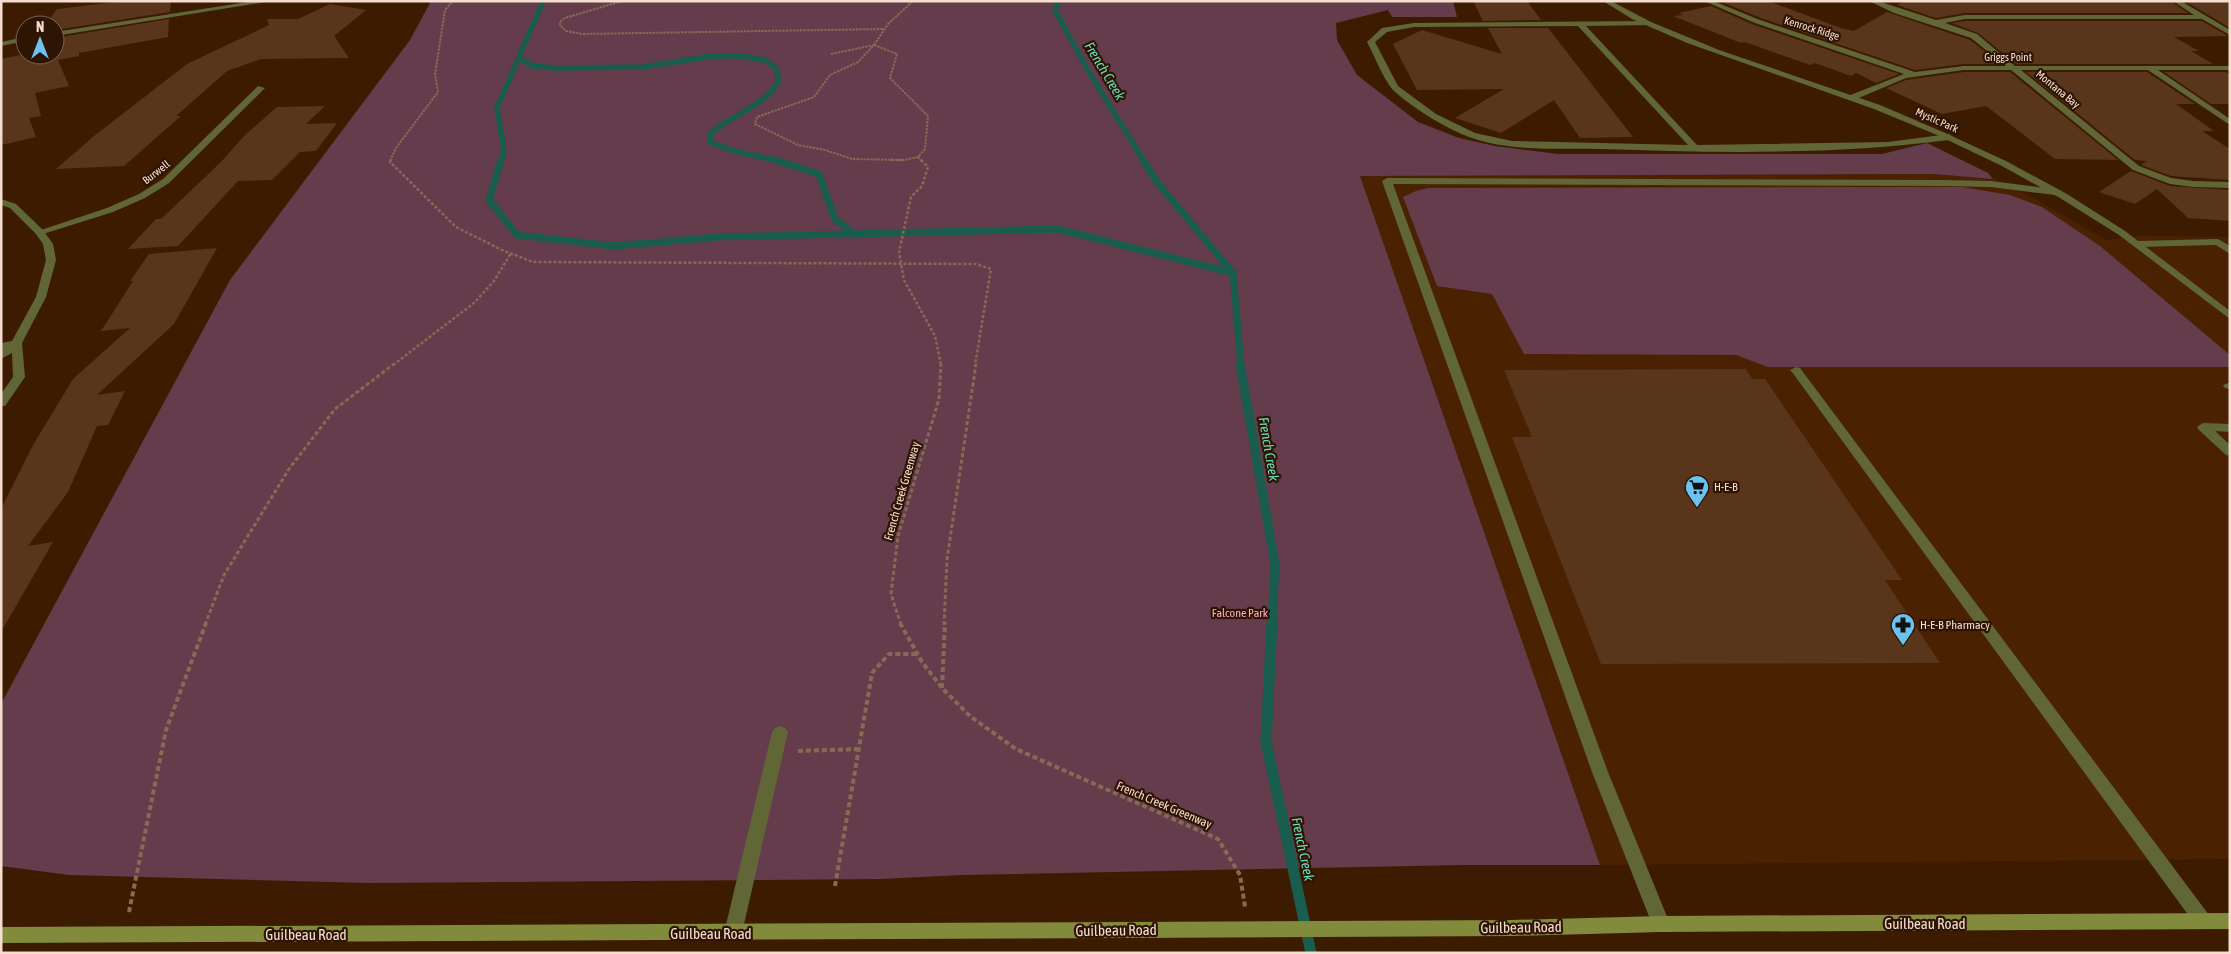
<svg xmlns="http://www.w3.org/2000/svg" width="2231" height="954" font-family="'Asap Condensed',sans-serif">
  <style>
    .built { fill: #4a2201 }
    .green { fill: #643c4c }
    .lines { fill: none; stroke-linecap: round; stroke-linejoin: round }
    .stream-far3 { stroke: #185d4d; stroke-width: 5.5 }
    .stream-far2 { stroke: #185d4d; stroke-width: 7 }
    .stream-far1 { stroke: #185d4d; stroke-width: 9 }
    .stream { stroke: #185d4d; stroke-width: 11 }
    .building { fill: #59351c }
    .path-far3 { stroke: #876a54; stroke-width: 2; stroke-dasharray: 2.5 1; stroke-linecap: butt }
    .path-far2 { stroke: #876a54; stroke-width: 2.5; stroke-dasharray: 3 2; stroke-linecap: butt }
    .path-far1 { stroke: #876a54; stroke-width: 3; stroke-dasharray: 4 2.5; stroke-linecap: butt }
    .path { stroke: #876a54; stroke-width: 4; stroke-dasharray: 5 3; stroke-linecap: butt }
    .service { fill: #616637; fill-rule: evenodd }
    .minor { fill: #616637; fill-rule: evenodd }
    .tertiary { fill: #616637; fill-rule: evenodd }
    .secondary { fill: #828a3c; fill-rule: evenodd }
    .secondary-bridge { stroke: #828a3c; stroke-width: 16 }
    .labels { text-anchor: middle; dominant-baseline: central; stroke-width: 4.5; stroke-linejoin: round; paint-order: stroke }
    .far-street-label { font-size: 11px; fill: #f5ddcf; stroke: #2e1402 }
    .poi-label { font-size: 12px; fill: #f5ddcf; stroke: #2e1402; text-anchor: start }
    .street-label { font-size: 12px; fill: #f5ddcf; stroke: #2e1402 }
    .park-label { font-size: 12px; fill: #fbaecc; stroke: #2e1402 }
    .water-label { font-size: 14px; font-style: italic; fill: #65e0c1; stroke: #2e1402 }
    .near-street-label { font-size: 15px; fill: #f5ddcf; stroke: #2e1402 }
  </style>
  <rect width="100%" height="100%" fill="#3d1b01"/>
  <path class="built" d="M1933,174L1993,179L2033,198L2106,240L2140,236L2230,237V859L1600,865L1360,176Z"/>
  <path class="green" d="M431,1H1453L1457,17H1392L1388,10L1336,23L1337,40L1357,75L1418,122L1459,138L1495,146L1558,154H1882L1927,143L1988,173L1993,179L1933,174L1360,176L1600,865H1463L963,875L881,879L367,883L69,875L1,866V704L230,280L410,40Z
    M1915,187H1962L2010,195L2042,207L2100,246L2230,355V367H1768L1736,355L1524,354L1492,294L1437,286L1403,197L1416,191L1428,188Z"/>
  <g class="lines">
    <path class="stream-far3" d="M1059,1L1055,10L1090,74L1144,161
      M519,58L533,66L555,68L643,67L713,56H741L765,60L777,69C777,72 779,78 778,81C770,103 727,117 710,134L711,143L738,152L780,161
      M501,161L504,151L497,108L543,1"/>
    <path class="stream-far2" d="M501,160L489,200L517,235L614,246L718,237L1058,229L1233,273
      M775,160L819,174L835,219L855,235
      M1143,160L1157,182L1233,273L1241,365"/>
    <path class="stream-far1" d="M1240,364L1275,564L1272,625"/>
    <path class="stream" d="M1272,623L1266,742L1311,953"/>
  </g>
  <path class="building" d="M124,1H171L170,12L55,30V25H46L57,9Z
    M1473,1H1527L1541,20L1483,21Z
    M1734,1H1768L1841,28L1854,31L1887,12L1970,40L2001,64H1964L1915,70L1761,18L1724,3Z
    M1904,1H2171L2188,13H1965L1936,18L1897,5Z
    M2185,1H2230V28Z
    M330,4L366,10L334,36L349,58L261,59L227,71L176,116H181L124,166L56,169L94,136L187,64L269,25L267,19H298Z
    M1711,6L1754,25L1899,74L1876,83L1856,73L1851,76L1815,63L1810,65L1745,42L1741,43L1673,16L1683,15L1679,13Z
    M169,19L168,37L79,53V56L58,60L69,86L35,93L41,116L29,118L36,137L1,145V59L25,54L55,55V38Z
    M1965,21H2202L2228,36L2174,37L2199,51H2191L2213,64H2016L1978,33L1952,23Z
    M1488,28H1548L1633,137L1580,138L1554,100L1501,133L1455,118L1504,89L1417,90L1393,44L1422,30L1502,54Z
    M1964,72H2010L2118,160L2055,159L1986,106L1942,114L1886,88L1906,80Z
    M2026,72H2147L2195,104H2176L2214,131H2202L2230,149V180L2171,176L2141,165L2147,161L2135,160Z
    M2164,72H2226L2230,74V104H2211Z
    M325,106L306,124L337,123L316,151L300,152L272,180L238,181L178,246L128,249L156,219H161L221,162L245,135L277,107Z
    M2131,171L2170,186L2230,190V221L2188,218L2157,189L2135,204L2099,192Z
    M217,248L174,324L97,395L125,391L108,425L97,426L68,492L28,546L53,542L1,632V509L33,445L73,379L130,328L101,331L133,281H130L149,254Z
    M1746,369L1752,379H1765L1902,580H1885L1940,663L1601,664L1512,437H1532L1504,370Z"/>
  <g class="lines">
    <path class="path-far3" d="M622,1L565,18L560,22V25L566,31L582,34L884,29
      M874,45L897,54L890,78L928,116L925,149L918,157L904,160L852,159L825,150L798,145L755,124L757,117L814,97L830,75L858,62Z
      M874,45L888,24L913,1
      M831,54L874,45
      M918,157L922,161
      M390,161L396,148L438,92L435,74L445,10L453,1"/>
    <path class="path-far2" d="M391,160L390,162L456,227L502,250L533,262L976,264L991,269L975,365
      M891,160H905
      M921,160L928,167L922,186L911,197L899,252L904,280L935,336L941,365
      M393,365L474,303L494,281L511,253"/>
    <path class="path-far1" d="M205,625L224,575L289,469L335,409L394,364
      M901,625L891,594L898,536L939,399L941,364
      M944,625L947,559L976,364"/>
    <path class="path" d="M900,623L922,662L942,688L971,717L1016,749L1218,839L1240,875L1245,907
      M942,688L945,623
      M798,751L859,749
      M835,886L872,673L889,654H916
      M129,912L166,730L206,623"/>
    <path class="service" d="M1648,21L1652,23L1651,25L1586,26L1697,145L1888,142L1949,134L1953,137L1949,140C1834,155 1716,153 1601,149C1558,148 1510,152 1469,137C1447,129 1409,106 1392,89C1383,78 1374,55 1367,42L1382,28L1414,23ZM1578,26L1688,145L1512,141L1475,133L1436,114L1398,86L1375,42L1387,32L1414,27Z
      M1387,178L1943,180L1991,181L2055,189L2060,192L2055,195L1991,187L1943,186L1393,184L1608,772L1670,924L1667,930L1661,932L1655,930L1652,924L1592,772L1382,181Z
      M2218,239L2230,246V254L2216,245L2137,247L2132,244L2137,241Z
      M1796,367L1800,368L2209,915L2212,921L2209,927L2203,929L2197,927L1792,372L1790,370Z
      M2230,383V389L2225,388L2223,386L2225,384Z
      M2203,423L2230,424V432L2215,431L2230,445V456L2226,455L2199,430L2197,427Z
      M780,726L785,728L788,732L742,933L739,939L733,941L727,939L724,933L772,732L775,728Z"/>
    <path class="minor" d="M254,1H272L55,36V32Z
      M1704,1H1713L1760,20L1915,72L1964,66H2006L1971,38L1894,13L1869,1H1878L1936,20L1965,15H2194L2173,1H2181L2230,30V35L2202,19H1965L1945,23L1977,34L2015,66H2230V70H2158L2230,119V125L2148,70H2021L2139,166L2171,178L2193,181L2230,182V188L2193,187L2170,184L2133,170L2011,70H1964L1906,78L1854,100H1848V96L1904,74L1755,23Z
      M25,37V41L1,46V42Z
      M258,86L265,88L169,183L145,198L113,212L43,234L40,235L35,232L107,208L139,194L163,179Z
      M17,340L22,343L21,345L1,349V343Z"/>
    <path class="tertiary" d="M1603,1H1611L1651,22L1719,50L1880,105L1943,132L2006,161L2067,194L2125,231L2230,311V319L2119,235L2060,198L2000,165L1937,135L1874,109L1687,43L1632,19Z
      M1,199L16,204L43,230L53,244L56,260L46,297L22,343L25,377L5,406H1V394L13,377L12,353L1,359V350L12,341L36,297L46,260L43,244L36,234L10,208L1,205Z"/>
    <path class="secondary" d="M2230,913V929L1661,932L1512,936L1506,934L1503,928L1506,922L1512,920L1661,916Z
      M1127,922L1133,924L1136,930L1133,936L1127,938L1,943V927Z"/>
    <path class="secondary-bridge" d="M1127,930L1512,928"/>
  </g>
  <defs>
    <g id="supermarket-pin" transform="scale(1.25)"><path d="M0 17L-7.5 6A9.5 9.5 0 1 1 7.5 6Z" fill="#6cc3f2" stroke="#2e1402"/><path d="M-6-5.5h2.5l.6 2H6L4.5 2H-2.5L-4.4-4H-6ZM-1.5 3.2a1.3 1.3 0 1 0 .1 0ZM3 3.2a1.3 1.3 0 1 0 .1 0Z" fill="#111"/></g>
    <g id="pharmacy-pin" transform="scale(1.25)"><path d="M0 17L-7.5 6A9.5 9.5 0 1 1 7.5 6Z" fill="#6cc3f2" stroke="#2e1402"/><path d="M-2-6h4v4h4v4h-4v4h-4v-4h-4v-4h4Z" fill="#111"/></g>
  </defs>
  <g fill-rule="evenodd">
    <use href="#supermarket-pin" x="1697" y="487"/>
    <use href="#pharmacy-pin" x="1903" y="625"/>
  </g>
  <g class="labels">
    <g class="far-street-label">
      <text transform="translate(1812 28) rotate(17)">Kenrock Ridge</text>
      <text x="2008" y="57">Griggs Point</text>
      <text transform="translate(2058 89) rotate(39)">Montana Bay</text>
      <text transform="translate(1937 120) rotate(24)">Mystic Park</text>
      <text transform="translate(156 172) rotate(-38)">Burwell</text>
    </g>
    <g class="poi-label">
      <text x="1714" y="487">H-E-B</text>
      <text x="1920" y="625">H-E-B Pharmacy</text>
    </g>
    <g class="street-label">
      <text transform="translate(902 491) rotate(-74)">French Creek Greenway</text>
      <text transform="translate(1164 805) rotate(23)">French Creek Greenway</text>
    </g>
    <g class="park-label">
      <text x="1240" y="613">Falcone Park</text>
    </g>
    <g class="water-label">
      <text transform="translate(1105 71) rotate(59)">French Creek</text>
      <text transform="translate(1269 449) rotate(80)">French Creek</text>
      <text transform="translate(1303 849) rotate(78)">French Creek</text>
    </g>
    <g class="near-street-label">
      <text x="1925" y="923">Guilbeau Road</text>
      <text transform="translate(1521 927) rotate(-1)">Guilbeau Road</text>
      <text transform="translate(1116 930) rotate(-1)">Guilbeau Road</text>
      <text x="711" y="933">Guilbeau Road</text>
      <text x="306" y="934">Guilbeau Road</text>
    </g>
  </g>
  <rect width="2231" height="954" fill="none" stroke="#f5ddcf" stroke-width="5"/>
  <g transform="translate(40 40)"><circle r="24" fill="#2e1402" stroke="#7e6454"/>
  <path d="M0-4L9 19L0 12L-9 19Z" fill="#6cc3f2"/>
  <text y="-8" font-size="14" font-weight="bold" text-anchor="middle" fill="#f5ddcf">N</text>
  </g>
</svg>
